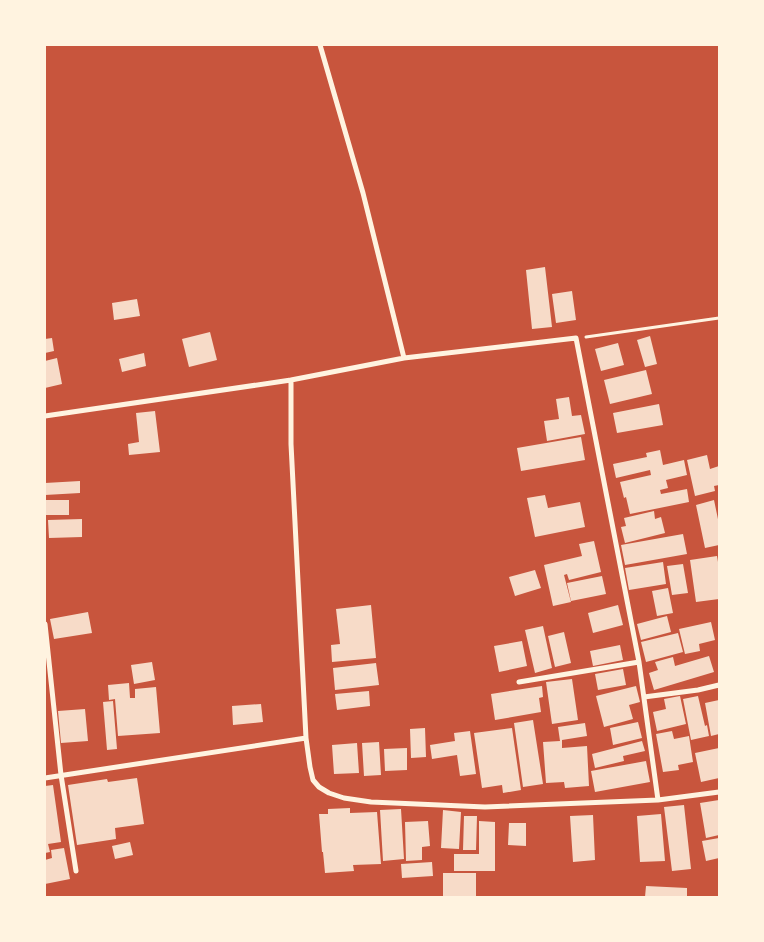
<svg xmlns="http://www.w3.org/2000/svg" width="764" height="942" font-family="'Fira Sans Condensed',sans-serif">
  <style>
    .building { fill: #f7dbc8 }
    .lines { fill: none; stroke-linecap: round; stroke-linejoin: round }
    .path { stroke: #fff3e0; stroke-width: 3 }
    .minor { stroke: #fff3e0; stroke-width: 5 }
  </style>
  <rect width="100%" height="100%" fill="#c8553d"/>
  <path class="building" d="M545,267L552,327L532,329L526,270Z
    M572,291L576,320L556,323L552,294Z
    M137,299L140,316L114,320L112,303Z
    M210,332L217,360L189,367L182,339Z
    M650,336L657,364L645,367L637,340Z
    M52,338L54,351L45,353V339Z
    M618,343L624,365L601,371L595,349Z
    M144,353L146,366L122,372L119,359Z
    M57,358L62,384L45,388V361Z
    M646,370L652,394L610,404L604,380Z
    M569,397L572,416L581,415L585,434L547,441L544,421L559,419L556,399Z
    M659,404L663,425L617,433L613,413Z
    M155,411L160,452L129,455L128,444L139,442L136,413Z
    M581,437L585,460L521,471L517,448Z
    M660,450L663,465L684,460L687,475L666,480L668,488L660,490L661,494L687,489L689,502L630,514L626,497L624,498L620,482L651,475L650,470L616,478L613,464L647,457L646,453Z
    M707,455L710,469L719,466V485L714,486L715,491L695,496L687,460Z
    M80,481V493L45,495V483Z
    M545,495L548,508L580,502L585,527L535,537L527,498Z
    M45,500H69V515H45Z
    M714,500L719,524V545L705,548L696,505Z
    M654,511L655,519L661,517L665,533L625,543L621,527L626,526L624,518Z
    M82,519V537L49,538L48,520Z
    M683,534L687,554L625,565L621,545Z
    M594,541L601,572L569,580L567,574L564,575L571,602L553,606L544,565L582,556L579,544Z
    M717,556L719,568V599L696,602L690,560Z
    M663,562L666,584L629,590L625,568Z
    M683,564L688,593L672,595L667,566Z
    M535,570L541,588L515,596L509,577Z
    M602,576L606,594L571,601L567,583Z
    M668,588L673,613L657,616L652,591Z
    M371,605L376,658L332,662L331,645L340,644L336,609Z
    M618,605L623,625L593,633L588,613Z
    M88,612L92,633L54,639L50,619Z
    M667,616L671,632L641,640L637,624Z
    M711,622L715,640L699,644L700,651L685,654L679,629Z
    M543,626L552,668L535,673L525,630Z
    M564,632L571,663L555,667L548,636Z
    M678,633L683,652L646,662L641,642Z
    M522,641L527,666L499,672L494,646Z
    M620,645L623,660L593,666L590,651Z
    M709,656L714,672L654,690L649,673L658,670L655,662L673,657L675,666Z
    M152,662L155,680L134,684L131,665Z
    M376,663L379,685L335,690L333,668Z
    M623,669L626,685L598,690L595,674Z
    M572,679L578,720L552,724L546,682Z
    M129,683L130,698H135V689L156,687L160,733L118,736L115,699L109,700L108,685Z
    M542,686L543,697L539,698L541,712L495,720L491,694Z
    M636,686L640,702L629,705L633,719L604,727L596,696Z
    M369,691L370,706L337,710L335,694Z
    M680,696L686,724L657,731L653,712L666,709L664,699Z
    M698,696L705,726L707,725L709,736L691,740L683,699Z
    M719,700V734L711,736L705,703Z
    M113,701L117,749L107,750L103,702Z
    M261,704L263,722L233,725L232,706Z
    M85,709L88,741L61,743L58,711Z
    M533,720L543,784L523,787L514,723Z
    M638,722L642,738L613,745L610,728Z
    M585,723L587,736L562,740V748L587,746L589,786L565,788L564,782L546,783L543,742L560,741L558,727Z
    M425,728L426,757L411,758L410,729Z
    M512,728L521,790L503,793L502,785L482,788L474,733Z
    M470,731L476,774L460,776L457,755L432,759L430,745L455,741L454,733Z
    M672,731L674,739L689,736L693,762L678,765L679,770L663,772L656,734Z
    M642,741L645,751L623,756L624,761L595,768L592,754Z
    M379,742L381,775L364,776L362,743Z
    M357,743L359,773L334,774L332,745Z
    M407,748V770L385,771L384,749Z
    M719,748V778L701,782L695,753Z
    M646,761L650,782L595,792L591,771Z
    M137,778L144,824L115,828L116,839L77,845L68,785L107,779L108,782Z
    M53,785L61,842L48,844L50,852L45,853V786Z
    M719,800V835L706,838L700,803Z
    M684,805L691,869L672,871L664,807Z
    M350,808V813L377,812L381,864L353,865L354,871L325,873L323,852H322L319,814H328V809Z
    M401,809L404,859L383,861L380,810Z
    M443,810L461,812L459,849L441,848Z
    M661,814L665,861L640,862L637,816Z
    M593,815L595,860L573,862L570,816Z
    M464,816H477L476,850H463Z
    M428,821L430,846L422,847V860L406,861L405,822Z
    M479,821L495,822V871H454V854H479Z
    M509,823H526V846L508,845Z
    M719,838V858L706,861L702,841Z
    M130,842L133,855L115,859L112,846Z
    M64,848L70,879L45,884V860L52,858L51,850Z
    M432,862L433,876L402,878L401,864Z
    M443,873H476V897H443Z
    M646,886L687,888V897H645Z"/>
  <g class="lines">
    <path class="path" d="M586,337L719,318"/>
    <path class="minor" d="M404,358L576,338L639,662L658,800
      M45,416L291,380
      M45,624L61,775L76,871
      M519,682L639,662
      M644,697L698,690L719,685
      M306,738L310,767L313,780L319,787L329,793L344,798L371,802L485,807L658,800L719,792
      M45,778L306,738L291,444V380L404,358L363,193L320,45"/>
  </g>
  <rect width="764" height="942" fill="none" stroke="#fff3e0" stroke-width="92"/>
</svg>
